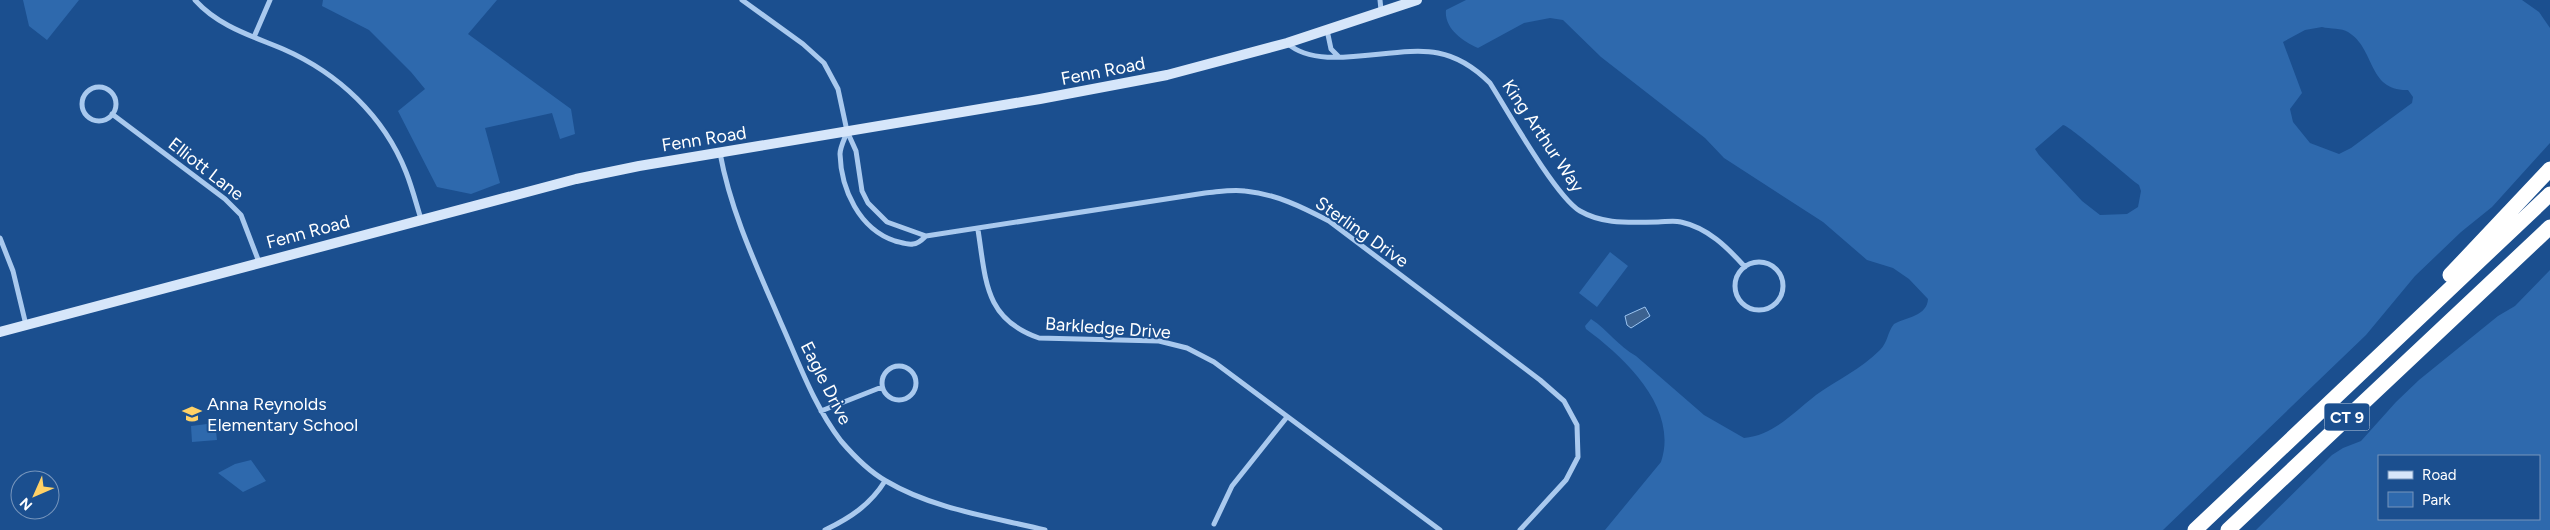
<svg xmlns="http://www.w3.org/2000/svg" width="2550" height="530" font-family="Figtree,sans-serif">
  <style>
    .green { fill: #2e69ad; fill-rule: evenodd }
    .water { fill: #3c6290; stroke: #9cc4f0 }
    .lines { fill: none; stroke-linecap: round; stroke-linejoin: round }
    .street { stroke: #a9c9ee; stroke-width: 5 }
    .secondary { stroke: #d6e6fa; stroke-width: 10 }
    .highway { stroke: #fff; stroke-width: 15 }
    .labels { text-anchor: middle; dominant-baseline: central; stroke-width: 4; stroke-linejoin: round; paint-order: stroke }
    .shield { fill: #1b4f8f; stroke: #bbcadd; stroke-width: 1 }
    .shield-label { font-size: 16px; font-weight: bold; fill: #fff }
    .street-label { font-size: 18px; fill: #fff; stroke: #1b4f8f }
    .poi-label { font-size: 18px; fill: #fff; stroke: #1b4f8f; text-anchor: start }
  </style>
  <rect width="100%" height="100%" fill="#1b4f8f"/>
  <path class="green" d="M23,0H79L47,40L29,26Z
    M323,0H497L468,34L571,109L575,134L560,139L552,113L485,128L500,183L471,194L437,187L398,111L425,89L411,72L369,30L322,6Z
    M1466,0H2522L2539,12L2550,28V143L2492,207L2461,232L2415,276L2366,335L2163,530H1605L1661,462C1679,408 1625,358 1586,329L1585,326L1591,319C1608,330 1618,346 1636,356L1704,415L1744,438C1774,435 1793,413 1816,395C1837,380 1861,369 1880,350C1888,342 1887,333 1894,324C1907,317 1927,316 1928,299L1909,279L1893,268L1867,260L1823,222L1724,158L1705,138L1601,57L1563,20L1550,18L1524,23L1478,48C1462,41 1444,28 1446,10ZM2322,27C2330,29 2342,28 2348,32C2376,49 2367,91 2408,90L2413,97L2412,103L2351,148L2339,154L2310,143L2293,122L2290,109L2302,93L2283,42L2305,30ZM2063,125C2069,125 2128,177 2139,185L2141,191L2138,207L2127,214L2100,215L2082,201L2039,155L2035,149Z
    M1610,252L1628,266L1597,307L1579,293Z
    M2550,270V530H2256L2332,455L2343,448L2361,441L2396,402L2419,380L2498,316L2515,306ZM2379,456H2539V519H2379Z
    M215,423L217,440L192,442L191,426Z
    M251,460L266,481L243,492L218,473L235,464Z"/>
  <path class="water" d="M1645,307L1650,316L1631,328L1627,325L1625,316Z"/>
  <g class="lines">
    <path class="street" d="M195,0C218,26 252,36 283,49C338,73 384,116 406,172C412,187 416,203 421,219
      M742,0L803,44L824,63L838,89L847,131L856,151L862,191L868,203L887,222L926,236
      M1380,0L1381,10
      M1327,30L1331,49L1338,56
      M254,37L270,0
      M1287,43C1321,74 1395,44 1438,53C1459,57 1475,68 1490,83C1507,110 1556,197 1580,211C1604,225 1631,222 1658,222C1665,222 1673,220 1681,222C1708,228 1727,247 1745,267
      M82 104a17 17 0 1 1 34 0a17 17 0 1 1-34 0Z
      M112,114L225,199L241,215L259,262
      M847,132C845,138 840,147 840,154C841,189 859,229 895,241C900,242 907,245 913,244C918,244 923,239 926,236L1205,193C1218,192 1232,189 1245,191C1276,194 1302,207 1329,221L1540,380L1564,401L1577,425L1578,457L1566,480L1520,530
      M720,153C731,213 757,267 781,323C799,363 814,406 841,441C853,455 870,472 886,481C933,509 992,517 1045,530
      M978,230C986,280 984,319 1039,338L1159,341L1187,348L1214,362L1440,530
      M0,238L13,271L26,325
      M1735 286a24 24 0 1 1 48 0a24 24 0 1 1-48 0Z
      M882 383a17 17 0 1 1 34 0a17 17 0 1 1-34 0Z
      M821,411L882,387
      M1214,524L1232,486L1287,417
      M825,530C850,518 870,505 885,481"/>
    <path class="secondary" d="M0,332L576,179L639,166L1040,99L1167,75L1287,43L1417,0"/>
    <path class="highway" d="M2450,275L2550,169
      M2195,530L2550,194
      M2228,530L2550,227"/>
  </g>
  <defs>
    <g id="school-bare" transform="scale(1.5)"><path d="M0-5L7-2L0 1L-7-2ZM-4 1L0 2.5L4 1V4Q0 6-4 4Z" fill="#ffd166" stroke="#1b4f8f" stroke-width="2.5" paint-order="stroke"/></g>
  </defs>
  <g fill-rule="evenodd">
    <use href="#school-bare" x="192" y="414"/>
  </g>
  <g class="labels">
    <rect class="shield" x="2324.5" y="403.5" width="45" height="27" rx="4"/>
    <g class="shield-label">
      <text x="2347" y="417">CT 9</text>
    </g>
    <g class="street-label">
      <text transform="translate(1103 71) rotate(-11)">Fenn Road</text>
      <text transform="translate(1543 136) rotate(56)">King Arthur Way</text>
      <text transform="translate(704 139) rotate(-9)">Fenn Road</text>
      <text transform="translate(206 169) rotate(38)">Elliott Lane</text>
      <text transform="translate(308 232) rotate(-15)">Fenn Road</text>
      <text transform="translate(1362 232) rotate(35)">Sterling Drive</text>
      <text transform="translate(1108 328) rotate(4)">Barkledge Drive</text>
      <text transform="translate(826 383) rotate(63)">Eagle Drive</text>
    </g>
    <g class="poi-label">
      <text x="207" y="404">Anna Reynolds<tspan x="207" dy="21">Elementary School</tspan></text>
    </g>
  </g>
  <rect x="2378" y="455" width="162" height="65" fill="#1b4f8f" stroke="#7695bc"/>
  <rect x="2388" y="471" width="25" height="8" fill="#d6e6fa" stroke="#7695bc"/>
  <text x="2422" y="480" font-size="15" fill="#ffffff">Road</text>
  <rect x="2388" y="492" width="25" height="15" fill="#2e69ad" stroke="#7695bc"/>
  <text x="2422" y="505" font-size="15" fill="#ffffff">Park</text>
  <g transform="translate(35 495) rotate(225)"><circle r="24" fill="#1b4f8f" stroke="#7695bc"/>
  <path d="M0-4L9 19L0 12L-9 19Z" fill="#ffd166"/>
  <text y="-8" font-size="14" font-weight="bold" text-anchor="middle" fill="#ffffff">N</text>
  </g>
</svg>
